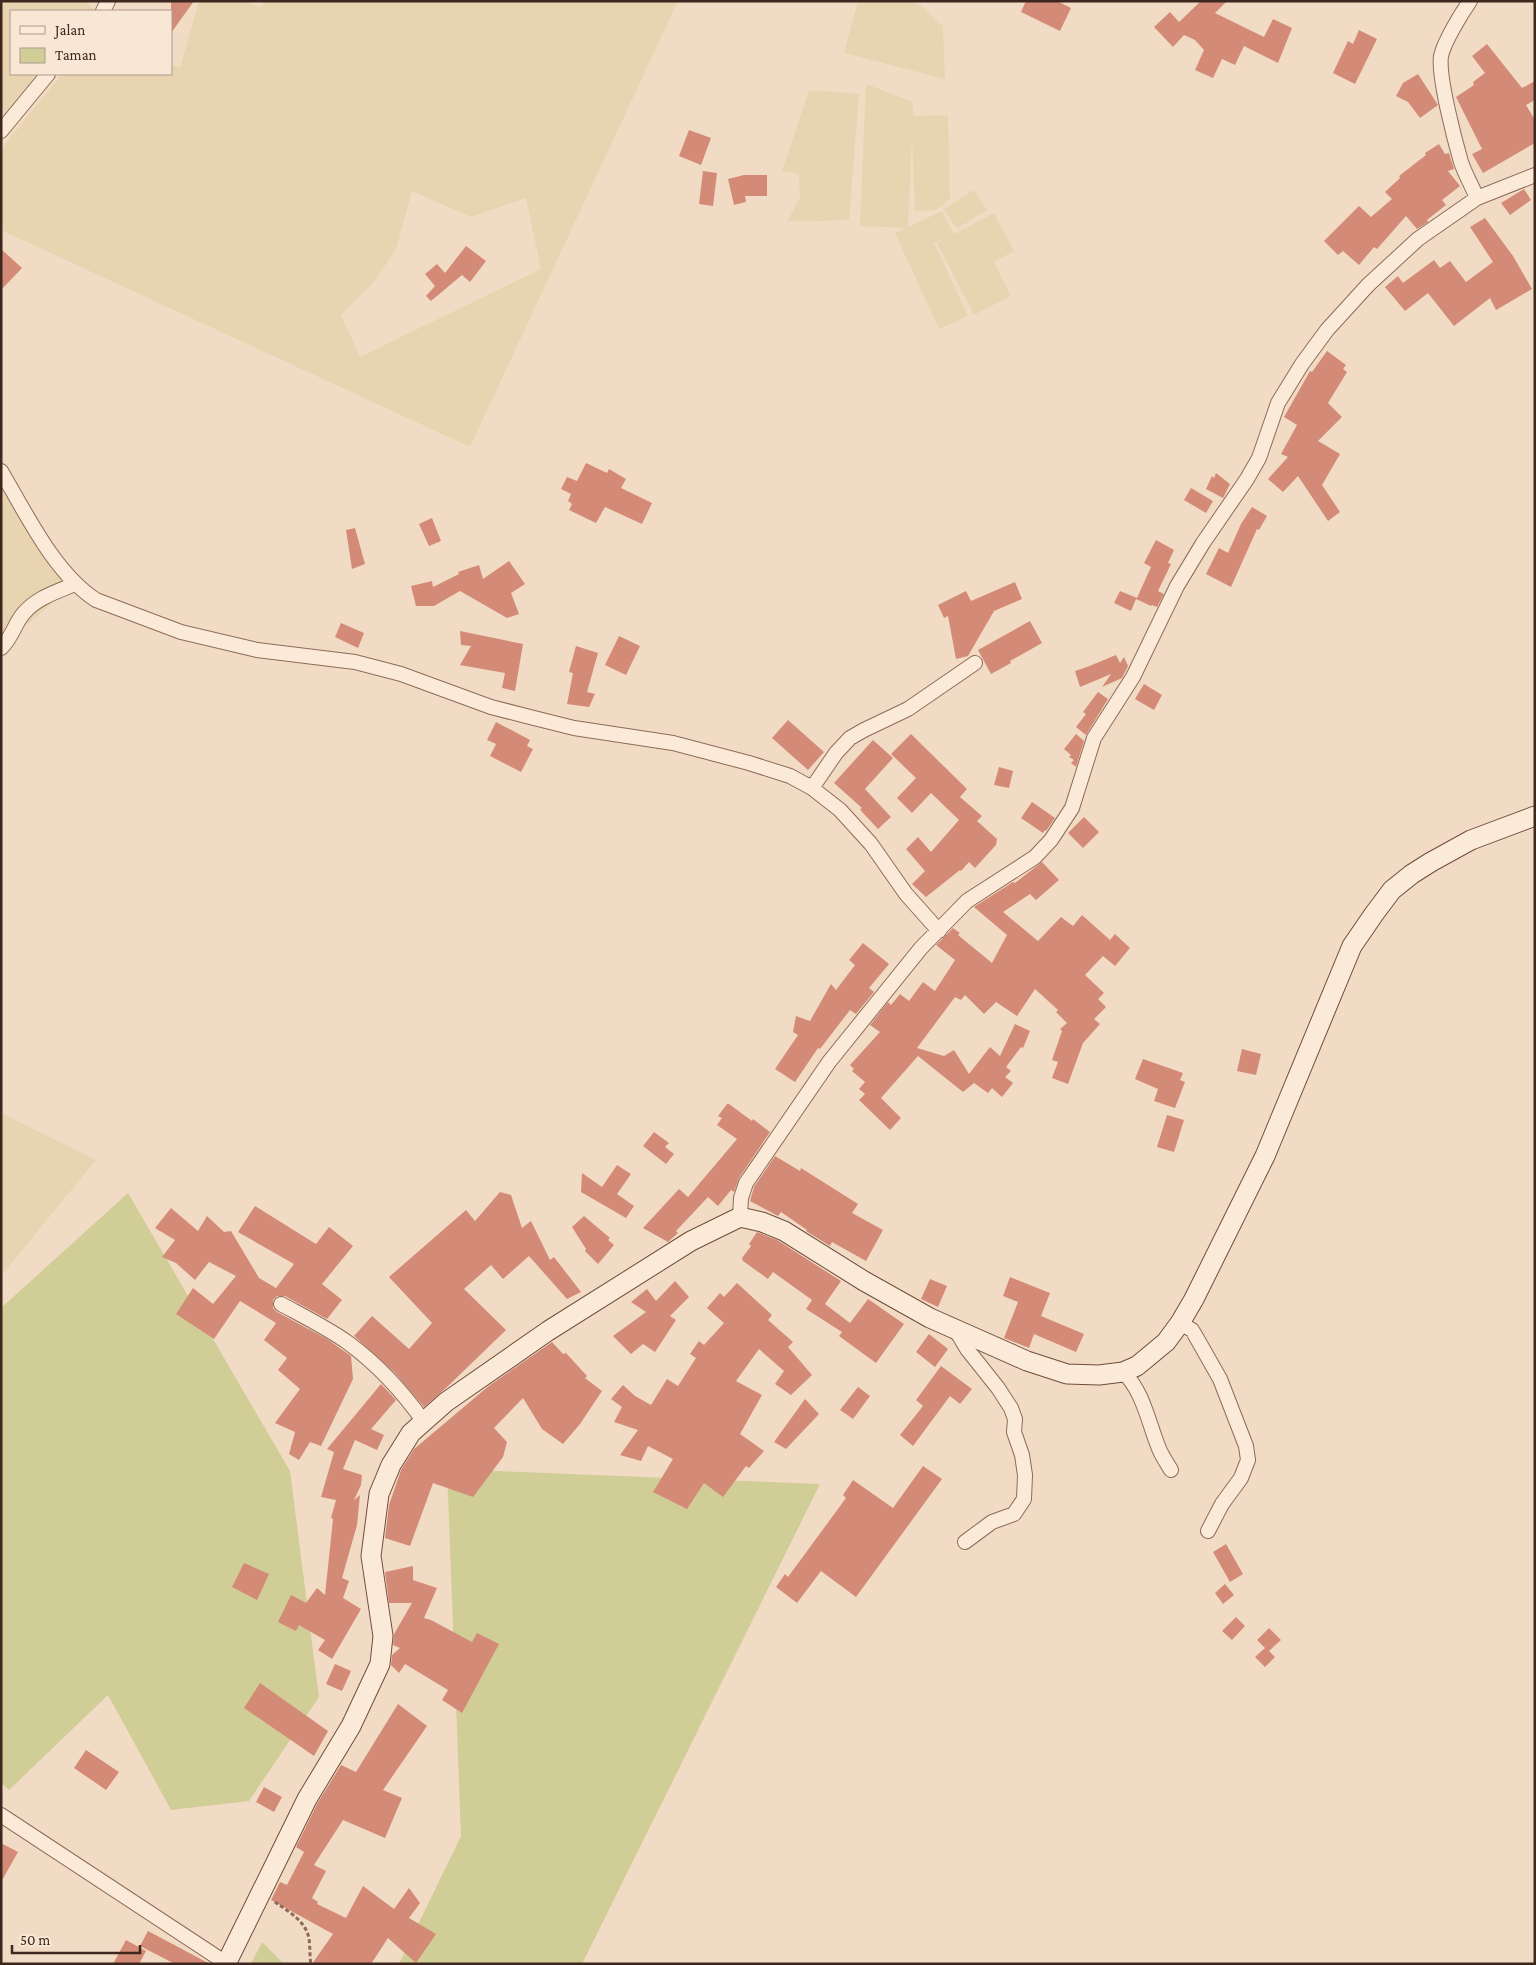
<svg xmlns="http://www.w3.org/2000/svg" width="1536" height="1965" font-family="'Crimson Pro',serif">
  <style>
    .farmland { fill: #e8d4b1; fill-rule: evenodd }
    .green { fill: #d1cd97 }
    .building { fill: #d38b77 }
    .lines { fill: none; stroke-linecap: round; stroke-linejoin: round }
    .minor-casing { stroke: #8e6b59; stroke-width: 16 }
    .secondary-casing { stroke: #704c3c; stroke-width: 21 }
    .path { stroke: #8e6b59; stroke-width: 3; stroke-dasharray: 4 2.5; stroke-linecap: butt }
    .minor { stroke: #fbead8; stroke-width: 14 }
    .secondary { stroke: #fbead8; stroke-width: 19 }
  </style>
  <rect width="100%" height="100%" fill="#f2dbc4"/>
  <path class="farmland" d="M1,1H85L96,11H11V74H53L1,136Z
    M199,1H243L260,7L266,1H678L470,447L1,230V149L62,74H171V64L180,68ZM412,191L471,217L526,198L541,269L360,357L341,315L371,285L396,250Z
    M858,1H905L920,5L943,26L945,79L844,53Z
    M866,84L913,102V116L948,115L950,199L936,210L915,211L912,137L908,227L942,211L954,234L994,213L1014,251L994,262L1011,296L974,315L937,243L944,238L934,243L968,316L939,329L895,233L905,228L860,226Z
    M809,90L859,94L849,220L787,222L800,197L799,174L782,171Z
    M974,190L987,210L957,229L944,209Z
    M1,489L75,584L1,647Z
    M1,1113L96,1160L1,1276Z"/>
  <path class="green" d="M128,1193L290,1471L319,1697L249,1801L171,1810L108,1695L9,1790L1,1783V1308Z
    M447,1469L820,1484L582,1964H399L461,1836Z
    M262,1942L284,1964H251Z"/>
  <path class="building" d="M171,1H194L171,33Z
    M1026,1H1057L1071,8L1060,31L1021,12Z
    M1201,1H1227L1215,13L1264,37L1273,19L1292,28L1278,63L1244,46L1235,65L1222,59L1213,78L1195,70L1204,50L1195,40L1184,35L1173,47L1154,27L1170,12L1179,22Z
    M1359,30L1377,39L1355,84L1333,73L1348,41L1353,44Z
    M1487,44L1522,88L1535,81V100L1526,105L1535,120V143L1483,173L1472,154L1482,149L1456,97L1474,85L1473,82L1485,73L1472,56Z
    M1418,74L1438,105L1420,118L1408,102L1396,96L1403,83Z
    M689,130L711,138L701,165L679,156Z
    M1439,144L1445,154L1449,153L1454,169L1448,171L1460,186L1442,200L1446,205L1427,220L1428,222L1417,229L1406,216L1377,249L1374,247L1359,265L1343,251L1338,255L1324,241L1359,206L1371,217L1392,199L1385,192L1400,178L1399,176L1426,155L1425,153Z
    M703,171L717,173L713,206L699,204Z
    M744,175H767V196H745L746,202L734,205L728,179Z
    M1524,189L1531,200L1510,215L1501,203Z
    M1485,218L1513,256L1532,289L1496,310L1490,298L1454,326L1428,293L1405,311L1385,287L1398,276L1403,283L1434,260L1440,268L1450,261L1466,282L1493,262L1470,227Z
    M466,246L486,261L470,282L462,275L431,301L426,296L435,286L425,274L437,264L445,273Z
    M1,249L22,268L1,290Z
    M1327,351L1346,365L1343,369L1347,372L1328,403L1342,417L1318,441L1340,454L1322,485L1340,512L1328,521L1298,476L1283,492L1268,479L1288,457L1281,454L1297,425L1284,417L1310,371L1312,372Z
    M586,463L607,473L609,469L626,479L621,488L652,503L642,524L605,507L596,523L569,510L572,504L568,501L571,494L561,489L567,477L577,481Z
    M1216,473L1230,484L1223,498L1206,489L1212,476L1214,478Z
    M1191,488L1213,501L1206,513L1184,500Z
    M1252,507L1267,516L1259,530L1257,529L1231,587L1206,574L1219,548L1228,553L1241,524Z
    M432,518L441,541L429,546L419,524Z
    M355,528L365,564L352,569L346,530Z
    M1156,540L1174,550L1168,563L1171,564L1158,591L1164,594L1157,607L1152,605L1151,606L1136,599L1131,611L1114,603L1120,591L1137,598L1151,567L1144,563Z
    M509,561L525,584L511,593L519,614L507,618L460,591L434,606H416L411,586L432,581L433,587L459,574L458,572L479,565L483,579Z
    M1015,582L1022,599L994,611L968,656L956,659L948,616L944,618L938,605L966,591L971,601Z
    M1030,621L1042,643L1010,661L1011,663L991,674L978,650Z
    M341,623L364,633L358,648L335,637Z
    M460,631L523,644L515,691L502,688L505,673L460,665L471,646L461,645Z
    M619,636L640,646L626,675L605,665Z
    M576,646L598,653L587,692L595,694L589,707L567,704L573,673L569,672Z
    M1116,655L1120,663L1124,657L1128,666L1122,678L1102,687L1111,674L1080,687L1075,671L1087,667Z
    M1144,684L1162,695L1154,710L1135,699Z
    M1098,692L1108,699L1086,735L1076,727L1086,714L1083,712Z
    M788,720L824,752L808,770L772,738Z
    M496,722L530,740L527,746L533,749L521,772L490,756L496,744L487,740Z
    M911,734L967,789L960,797L982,816L977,821L997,839L996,845L975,868L969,862L961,871L960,870L926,897L912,884L925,871L906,849L918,837L931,852L959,820L931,793L912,813L897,798L916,778L891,754Z
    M1076,734L1084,741L1076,767L1071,763L1074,760L1069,757L1071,755L1064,749Z
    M873,740L893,758L865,789L891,817L878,829L863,813L860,809L862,808L834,783Z
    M999,767L1013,771L1009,788L994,785Z
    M1032,802L1055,818L1046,831L1045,830L1043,833L1021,818Z
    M1084,817L1099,832L1083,848L1068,833Z
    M1042,862L1059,880L1036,900L1030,894L1003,912L1038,941L1061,917L1073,926L1082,915L1110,940L1115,934L1130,948L1115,966L1103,956L1085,975L1104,993L1098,999L1106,1007L1094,1019L1100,1024L1083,1043L1068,1084L1052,1078L1058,1062L1052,1060L1062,1031L1060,1029L1067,1023L1056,1012L1058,1010L1035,989L1017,1016L996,1002L984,1014L965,995L961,1000L955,997L917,1048L944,1056L954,1050L969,1074L990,1047L1000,1056L1015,1024L1030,1031L1023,1048L1021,1047L1006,1067L1011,1071L1005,1077L1013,1083L1002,1097L992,1088L988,1093L974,1083L963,1092L918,1056L881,1098L901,1118L890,1130L859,1100L865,1094L859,1089L865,1082L852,1071L854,1069L850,1065L880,1032L870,1025L888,1002L891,1005L900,994L909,1001L923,982L935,991L955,960L936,945L953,928L960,933L958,935L992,963L1007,935L974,907L1013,882L1015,883Z
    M863,943L889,964L869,988L874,992L856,1014L850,1010L820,1049L818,1048L795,1082L775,1069L798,1035L793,1032L796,1016L810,1021L831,984L836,990L855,965L849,960Z
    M1242,1049L1261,1054L1256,1075L1237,1071Z
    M1143,1059L1183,1073L1180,1080L1185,1082L1175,1108L1154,1101L1158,1089L1135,1079Z
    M727,1104H729L752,1121L753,1119L770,1132L739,1178L734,1192L731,1190L718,1206L708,1197L676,1231L678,1233L668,1242L643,1228L679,1189L688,1197L737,1139L717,1125L722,1118L718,1116Z
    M1167,1115L1184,1120L1174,1152L1157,1147Z
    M654,1132L669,1143L665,1147L674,1154L666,1164L643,1146Z
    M775,1156L800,1171L801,1168L858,1204L852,1213L883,1230L866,1261L832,1242L830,1246L806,1231L807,1230L781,1212L778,1216L750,1201L754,1187Z
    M617,1165L631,1174L617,1194L634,1206L626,1218L581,1192L582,1173L602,1187Z
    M500,1192L511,1195L522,1228L531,1221L550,1260L554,1257L581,1292L567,1299L529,1256L503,1279L491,1265L464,1289L506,1330L446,1388L424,1407L395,1373L354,1336L372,1316L409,1349L432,1323L389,1277L466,1210L475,1221Z
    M255,1206L316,1244L329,1227L353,1246L322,1284L342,1300L327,1319L285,1296H277L273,1300V1308L277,1312L327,1339L351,1356L353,1379L321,1446L310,1442L299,1460L289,1454L295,1432L275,1423L300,1389L278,1370L287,1358L264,1340L276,1323L240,1301L214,1339L176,1314L193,1288L213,1304L236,1276L209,1262L195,1280L176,1263L162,1257L175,1240L155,1228L171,1208L198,1231L207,1216L224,1232L231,1231L259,1278L276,1288L294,1264L238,1232Z
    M584,1216L610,1238L608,1240L614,1245L598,1264L585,1251L586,1249L572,1227Z
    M757,1232L777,1240L841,1281L825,1304L850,1323L868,1299L904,1324L876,1363L839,1336L842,1332L806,1309L812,1300L773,1272L768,1279L743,1261L742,1258L751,1246L749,1244Z
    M1010,1277L1050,1293L1041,1316L1084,1334L1076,1352L1034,1334L1029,1348L1004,1338L1018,1302L1003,1296Z
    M930,1279L947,1286L938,1307L921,1299Z
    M675,1281L689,1297L670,1316L676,1320L655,1352L643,1344L631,1354L613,1336L646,1312L631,1302L647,1289L656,1301Z
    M737,1283L772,1315L768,1320L793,1342L788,1347L812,1375L791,1395L775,1384L784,1371L759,1349L736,1381L762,1395L740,1434L764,1451L749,1468L746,1466L723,1497L704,1483L687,1509L653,1492L673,1459L648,1446L641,1461L620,1455L638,1430L614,1422L622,1407L611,1399L623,1385L635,1396L651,1405L667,1379L678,1386L696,1358L690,1354L699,1341L704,1345L724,1323L707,1308L720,1293L724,1297Z
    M929,1334L948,1349L935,1367L916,1352Z
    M552,1342L563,1354L566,1353L587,1376L585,1378L602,1391L580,1424L563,1444L542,1429L523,1398L494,1428L507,1442L503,1457L473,1497L433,1483L410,1546L385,1538L389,1505L401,1470L414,1449L490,1385Z
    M941,1366L972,1389L960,1404L950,1396L913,1446L900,1435L923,1406L916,1400Z
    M381,1384L396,1400L371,1429L384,1435L377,1450L355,1440L343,1469L362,1475L361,1485L354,1500L360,1495L357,1525L342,1578L349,1581L343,1598L361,1609L332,1659L318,1650L325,1640L299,1625L296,1631L278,1622L291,1595L306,1603L317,1588L325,1595L333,1519L331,1518L336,1500L321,1497L334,1452L327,1449Z
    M858,1387L870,1396L853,1419L840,1410Z
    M805,1399L819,1414L786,1449L774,1442Z
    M923,1466L942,1479L856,1597L821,1571L797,1603L776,1587L785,1574L788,1577L846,1498L843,1495L853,1480L893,1508Z
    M1226,1544L1243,1574L1230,1582L1213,1552Z
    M244,1563L269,1574L257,1600L232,1587Z
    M413,1566V1580L437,1588L424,1618L431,1620L472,1642L477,1633L499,1644L462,1713L442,1700L448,1690L405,1664L399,1673L391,1665L392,1655L400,1648L393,1645L394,1634L412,1603H389L385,1572Z
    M1225,1584L1234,1595L1223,1604L1215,1593Z
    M1236,1617L1245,1626L1232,1640L1222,1631Z
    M1269,1628L1281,1640L1269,1651L1275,1657L1265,1667L1255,1657L1265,1648L1257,1640Z
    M335,1664L351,1671L342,1691L326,1684Z
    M260,1683L328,1731L314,1756L244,1708Z
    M398,1704L427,1726L383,1790L402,1798L385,1838L343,1820L314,1865L326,1871L312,1898L318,1902L317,1904L346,1918L363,1886L394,1909L409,1888L420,1903L409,1918L436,1934L416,1963L388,1938L371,1964H312L333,1934L271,1900L280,1882L287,1885L304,1852L296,1847L317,1804L341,1765L356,1772Z
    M86,1750L119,1772L106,1790L74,1768Z
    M264,1787L282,1797L274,1812L256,1802Z
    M1,1843L18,1852L1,1882Z
    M148,1931L182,1949L210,1964H175L140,1946Z
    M126,1940L146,1951L139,1964H113Z"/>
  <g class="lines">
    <g class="minor-casing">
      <path id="minor" d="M1470,1C1461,14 1444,42 1441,56C1438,77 1455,141 1461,162C1465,174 1472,186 1477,198
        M103,11L108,1
        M1,131L48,74
        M1,471C26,513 54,573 96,600L181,632L257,650L355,662L401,674L491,707L530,717L574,728L673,743L749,763L790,776L812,788L840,810L871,844L906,894L939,931
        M1,648C12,638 14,625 23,614C36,598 56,592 75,584
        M812,788L836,753L850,738L864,730L908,709L975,663
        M740,1217L741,1198L746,1183L829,1062L921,948L967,901L1035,857L1051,840L1072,808L1094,738L1133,677L1177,586L1203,543L1247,479L1259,458L1278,403L1302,364L1327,330L1368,285L1418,239L1477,198L1535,175
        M281,1304C303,1316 327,1328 347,1342C377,1364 403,1392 424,1422
        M1180,1323L1192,1330L1195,1335L1220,1379L1246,1446L1248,1460L1241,1478L1222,1504L1208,1531
        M955,1329L967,1349L998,1388L1011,1408L1015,1419L1014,1432L1022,1455L1025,1475L1024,1499L1014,1514L992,1522L965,1542
        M1123,1372C1143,1391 1148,1421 1158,1446C1161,1455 1167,1463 1171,1470
        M1,1815L226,1963"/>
    </g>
    <g class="secondary-casing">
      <path id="secondary" d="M226,1964L307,1799L351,1726L380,1664L383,1636L371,1556L379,1494L391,1465L411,1433L446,1402L548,1331L691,1241L740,1217L762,1222L784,1231L864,1281L930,1318L1027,1361L1067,1374L1099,1375L1123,1372L1137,1366L1166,1342L1180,1323L1194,1299L1265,1156L1352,946L1374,914L1392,890L1412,874L1431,862L1471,840L1535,816"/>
    </g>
    <path class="path" d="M275,1902C286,1910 301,1918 307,1932C311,1940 309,1954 311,1964"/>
    <use href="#minor" class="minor"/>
    <use href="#secondary" class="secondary"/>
  </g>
  <rect width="1536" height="1965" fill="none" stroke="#3d271e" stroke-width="5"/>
  <rect x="10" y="10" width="162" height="65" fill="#f8e7d4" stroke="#ad9a8b"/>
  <rect x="20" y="26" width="25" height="8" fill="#fbead8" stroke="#ad9a8b"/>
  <text x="55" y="35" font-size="15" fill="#3d271e">Jalan</text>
  <rect x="20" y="48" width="25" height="15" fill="#d1cd97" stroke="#ad9a8b"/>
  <text x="55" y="60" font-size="15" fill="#3d271e">Taman</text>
  <path d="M12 1945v8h128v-8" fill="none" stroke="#3d271e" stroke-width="2.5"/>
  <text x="20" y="1945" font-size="15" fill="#3d271e" stroke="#f8e7d4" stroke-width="4" paint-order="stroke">50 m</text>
</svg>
